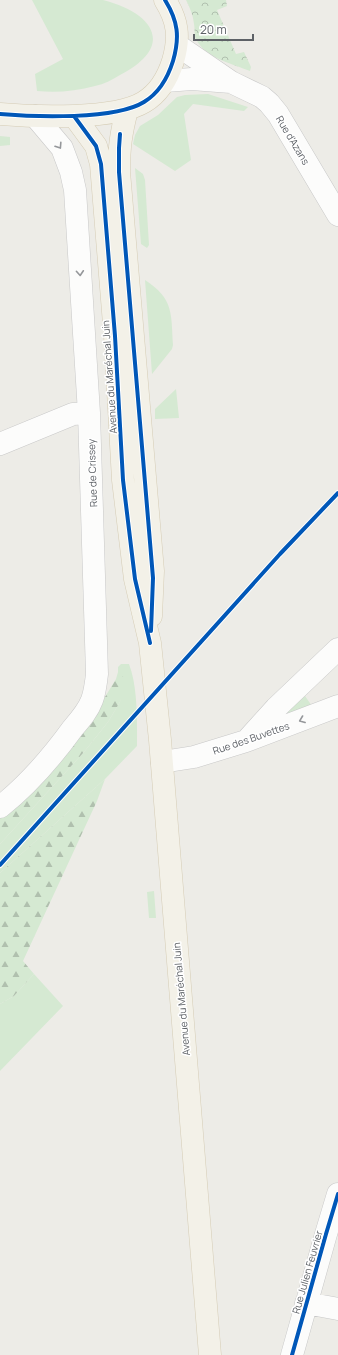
<svg xmlns="http://www.w3.org/2000/svg" width="338" height="1355" font-family="Manrope,sans-serif">
  <style>
    .grass { fill: #d5e9d2 }
    .forest { fill: url(#forest-firs) }
    .park { fill: url(#park-crowns) }
    .lines { fill: none; stroke-linecap: round; stroke-linejoin: round }
    .minor-casing { stroke: #c8c8c8; stroke-width: 23 }
    .major-casing { stroke: #d5ccb5; stroke-width: 23 }
    .minor { stroke: #fcfcfb; stroke-width: 22 }
    .major { stroke: #f3f1e8; stroke-width: 22 }
    .cycleway-casing { stroke: #fff; stroke-width: 6 }
    .cycleway { stroke: #0057b8; stroke-width: 4 }
    .oneway { stroke: #95979a }
    .labels { text-anchor: middle; dominant-baseline: central; stroke-width: 3; stroke-linejoin: round; paint-order: stroke }
    .street-label { font-size: 10px; fill: #5d6166; stroke: #fff }
  </style>
  <defs>
    <pattern id="forest-firs" width="22" height="20" patternUnits="userSpaceOnUse"><rect width="22" height="20" fill="#d5e9d2"/><path d="M5 1l3.5 6h-7zM16 11l3.5 6h-7z" fill="#b0c0ae"/></pattern>
    <pattern id="park-crowns" width="20" height="18" patternUnits="userSpaceOnUse"><rect width="20" height="18" fill="#d5e9d2"/><path d="M2 6a3 3 0 1 1 6 0M12 15a3 3 0 1 1 6 0" fill="none" stroke="#b0c0ae"/></pattern>
  </defs>
  <rect width="100%" height="100%" fill="#edece7"/>
  <path class="grass" d="M32,0H103C154,13 176,46 120,75C112,80 104,84 95,86C76,91 57,93 37,91L35,74L63,59Z
    M208,94L248,107L244,111L193,104L184,114L191,160L175,171L133,144L135,135L140,126L158,115L177,97L185,95Z
    M0,136L10,137V145L0,146Z
    M135,168L143,174L145,180L149,245L147,248L141,244Z
    M145,280C174,299 171,313 173,345L172,349L152,374Z
    M176,389L179,418L155,419V409Z
    M121,664H129C138,688 137,720 137,746L105,779L0,873V844L84,752L108,722L120,702L122,672H118V667Z
    M305,696L312,706L266,725Z
    M154,891L156,918H149L147,892Z
    M34,974L63,1006L0,1071V1004L14,996Z"/>
  <path class="forest" d="M118,672H122L125,685L120,702L108,722L84,752L0,844V814L97,710L116,679Z
    M105,779L97,801L23,961L34,974L14,996L0,1004V873Z"/>
  <path class="park" d="M186,0H226L227,6L217,10L236,54L244,52L251,67L250,71C233,64 205,58 196,39C194,35 195,29 194,24C193,15 190,8 186,0Z"/>
  <g class="lines">
    <g class="minor-casing">
      <path id="minor" d="M177,45L231,82L262,97L269,103L278,114L338,215
        M165,81L192,79L231,82
        M0,444L73,414L89,413
        M248,739L276,708L338,649
        M162,762L194,757L246,741L338,706
        M0,807C28,785 52,757 73,728C80,720 88,711 92,700C95,692 96,683 97,674L89,413L75,190L71,172L62,148L35,116
        M306,1303L338,1309
        M292,1355L326,1234L338,1194"/>
    </g>
    <g class="major-casing">
      <path id="major" d="M127,110C121,133 119,147 119,172L153,571L151,616
        M0,114C35,117 115,120 144,102C159,93 168,77 173,61C180,37 178,21 165,0
        M74,116L96,146L101,164L115,336L123,480L135,579L150,643L160,740L210,1355"/>
    </g>
    <use href="#minor" class="minor"/>
    <use href="#major" class="major"/>
    <g class="cycleway-casing">
      <path id="cycleway" d="M0,114C35,117 115,120 144,102C159,93 168,77 173,61C180,37 178,21 165,0
        M74,116L96,146L101,164L115,336L123,480L135,579L150,643
        M120,134L119,148V172L153,578L151,631
        M0,865L280,554L338,493
        M292,1355L326,1234L338,1194"/>
    </g>
    <use href="#cycleway" class="cycleway"/>
  </g>
  <defs><path id="oneway-chevron" d="M-2-3.5L2.5 0L-2 3.5" fill="none" stroke-width="1.6" stroke-linecap="round" stroke-linejoin="round"/></defs>
  <g class="oneway">
    <use href="#oneway-chevron" transform="translate(59 146) rotate(57)"/>
    <use href="#oneway-chevron" transform="translate(80 273) rotate(86)"/>
    <use href="#oneway-chevron" transform="translate(302 720) rotate(159)"/>
  </g>
  <g class="labels">
    <g class="street-label">
      <text transform="translate(293 140) rotate(59)">Rue d'Azans</text>
      <text transform="translate(109 377) rotate(-94)">Avenue du Maréchal Juin</text>
      <text transform="translate(92 473) rotate(-92)">Rue de Crissey</text>
      <text transform="translate(251 738) rotate(-19)">Rue des Buvettes</text>
      <text transform="translate(181 999) rotate(-95)">Avenue du Maréchal Juin</text>
      <text transform="translate(307 1272) rotate(-74)">Rue Julien Feuvrier</text>
    </g>
  </g>
  <path d="M194 34v6h59v-6" fill="none" stroke="#5d6166" stroke-width="2"/>
  <text x="200" y="34" font-size="12" fill="#5d6166" stroke="#ffffff" stroke-width="3" paint-order="stroke">20 m</text>
</svg>
